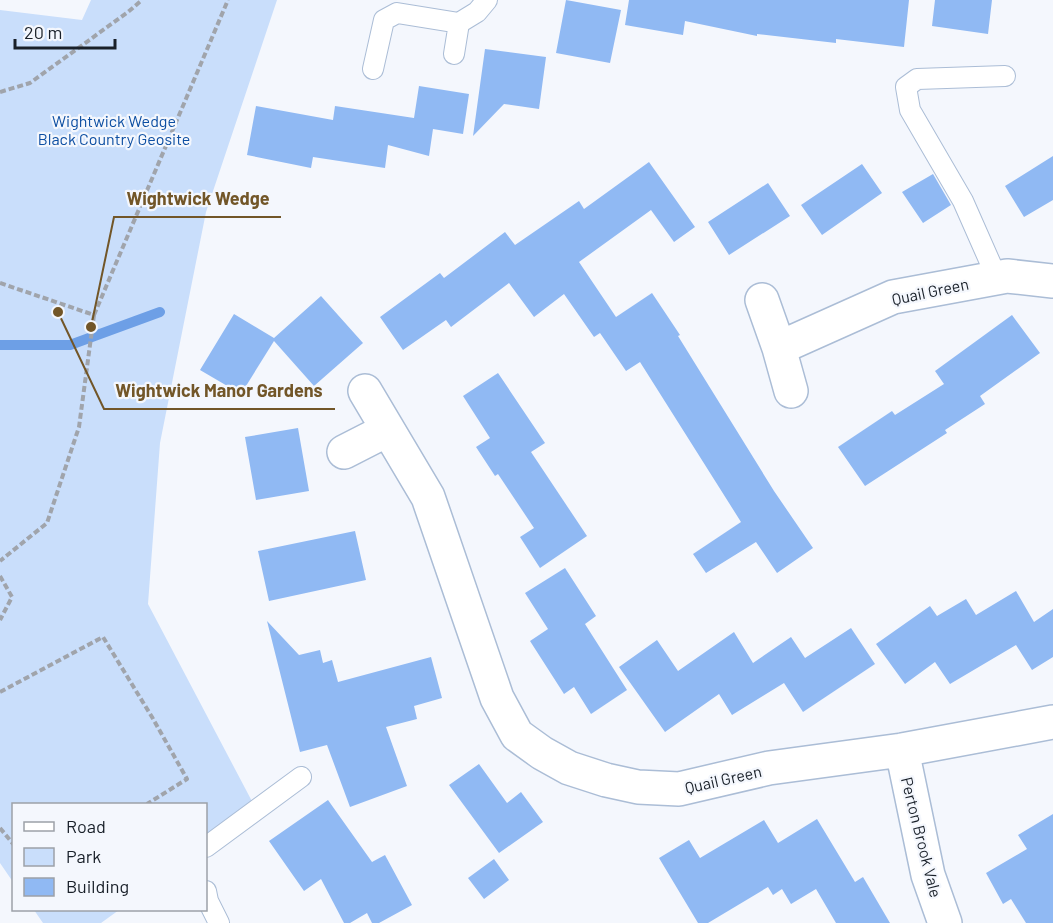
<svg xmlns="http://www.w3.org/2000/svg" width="1053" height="923" font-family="Barlow,sans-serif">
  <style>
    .green { fill: #c9defb }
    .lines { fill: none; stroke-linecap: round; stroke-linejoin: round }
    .stream { stroke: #6d9fe6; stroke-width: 10 }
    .building { fill: #90b9f3 }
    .lane-casing { stroke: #abbdd6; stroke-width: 22 }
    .street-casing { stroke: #abbdd6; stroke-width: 36 }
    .path { stroke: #a0a4ab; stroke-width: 4; stroke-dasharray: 6 3; stroke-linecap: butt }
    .lane { stroke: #fff; stroke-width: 20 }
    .street { stroke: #fff; stroke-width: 33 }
    .labels { text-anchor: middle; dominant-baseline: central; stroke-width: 4.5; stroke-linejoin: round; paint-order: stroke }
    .park-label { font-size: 16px; fill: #0c4ea2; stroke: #f4f7fd }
    .street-label { font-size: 16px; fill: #192029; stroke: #f4f7fd }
    .leader { fill: none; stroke: #725628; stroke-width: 2 }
    .callout-dot { fill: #725628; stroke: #f4f7fd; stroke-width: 2 }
    .callout-label { font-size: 18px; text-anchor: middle; font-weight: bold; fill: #725628; stroke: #f4f7fd; stroke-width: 4.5; stroke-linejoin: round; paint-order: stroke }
  </style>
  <rect width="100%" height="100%" fill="#f4f7fd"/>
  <path class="green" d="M91,0H277L206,212L160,443L148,604L255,807L206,845V804H14L13,882L0,863V10L82,20Z
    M34,910H119L101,923H43Z"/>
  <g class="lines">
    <path class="stream" d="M0,345H70L160,312"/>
  </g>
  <path class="building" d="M566,0L621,10L610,63L556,53Z
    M629,0H909L904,47L836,39V43L757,34V36L685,21L683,35L625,25Z
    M935,0H992L988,34L932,26Z
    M485,49L546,57L539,109L504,104L473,136Z
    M419,86L469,94L463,134L433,129L429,156L388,145L385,168L313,157L311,168L247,155L256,106L333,120L335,106L414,118Z
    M1053,156V200L1024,217L1005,186Z
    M649,162L695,227L674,242L651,210L579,262L616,317L652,293L680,335L678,336L774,491L813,548L777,573L756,542L706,573L693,554L741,522L640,362L626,371L600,333L594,337L564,294L534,317L509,283L451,327L446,320L403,350L380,317L440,273L444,278L505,232L515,245L579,201L584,209Z
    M862,164L882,193L822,235L801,205Z
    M933,174L951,205L923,223L902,192Z
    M768,183L790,216L729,255L708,222Z
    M321,296L363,343L314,386L274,341L241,394L200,370L234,314L274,338Z
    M1012,315L1040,353L980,396L985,404L945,430L947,433L865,486L838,447L892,411L895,415L944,384L935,371Z
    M498,373L545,443L531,452L587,536L540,568L520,537L534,528L498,474L495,476L476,447L490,438L463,396Z
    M298,428L309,491L256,500L245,437Z
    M355,531L366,580L269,601L258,551Z
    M565,568L596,616L585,624L627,690L591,714L574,687L564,694L530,641L548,629L525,593Z
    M1016,591L1034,622L1053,609V657L1032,670L1016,645L950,684L935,662L905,684L876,644L930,606L937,616L966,599L976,615Z
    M267,621L299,655L320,650L323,663L332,660L338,682L431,657L442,698L414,706L417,719L386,727L407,786L350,807L327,745L300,752Z
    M851,628L875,664L803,712L784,683L732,715L719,694L665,732L619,667L657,640L678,671L734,632L753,663L791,637L805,658Z
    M479,764L507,803L521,792L543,822L499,853L449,785Z
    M328,800L372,862L385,855L412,905L379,923H372L367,913L350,923H344L321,879L304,891L269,841Z
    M1053,814V923H1026L1011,899L1003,904L986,873L1027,849L1018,835Z
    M817,819L855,882L863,877L890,923H836L816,889L791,904L782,889L773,895L768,887L708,923H698L659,858L689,840L700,858L764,820L778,843Z
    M494,859L509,880L484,899L468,878Z"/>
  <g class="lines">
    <g class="lane-casing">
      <path id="lane" d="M454,54L459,23
        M373,69L384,20L397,13L459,23L477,12L487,0
        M997,278L963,201L910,110L906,87L917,79L1005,76
        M206,847L301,777
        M206,891L208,901L219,923"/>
    </g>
    <g class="street-casing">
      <path id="street" d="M762,300L779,348L791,391
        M779,348L893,297L1007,276L1053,281
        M365,391L428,497L497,698L517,735L542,753L569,768L606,780L638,787L679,789L769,768L902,750L1053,722
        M344,452L387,430
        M902,750L928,875L945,923"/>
    </g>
    <path class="path" d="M0,92L30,83L128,12L142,0
      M0,283L94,315L79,427L47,523L0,561
      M94,315L228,0
      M0,576L12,597L0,620
      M0,692L103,637L152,717L187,779L147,804
      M0,828L14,845"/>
    <use href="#lane" class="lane"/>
    <use href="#street" class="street"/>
  </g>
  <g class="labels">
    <g class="park-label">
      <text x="114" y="120">Wightwick Wedge<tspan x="114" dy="18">Black Country Geosite</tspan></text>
    </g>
    <g class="street-label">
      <text transform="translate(930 291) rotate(-12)">Quail Green</text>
      <text transform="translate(723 779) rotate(-13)">Quail Green</text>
      <text transform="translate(922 837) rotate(76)">Perton Brook Vale</text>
    </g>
  </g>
  <path class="leader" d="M91 327L114 217H281M58 312L104 409H335"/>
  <g class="callout-dot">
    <circle cx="91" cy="327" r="6"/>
    <circle cx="58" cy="312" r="6"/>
  </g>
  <g class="callout-label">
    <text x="198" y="205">Wightwick Wedge</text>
    <text x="219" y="397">Wightwick Manor Gardens</text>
  </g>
  <rect x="12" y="803" width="195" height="108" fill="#f4f7fd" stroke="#9ca1a8" stroke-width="1.5"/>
  <rect x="24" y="822" width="30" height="9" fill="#ffffff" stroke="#9ca1a8" stroke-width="1.5"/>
  <text x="66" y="833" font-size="18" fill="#192029">Road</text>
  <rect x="24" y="848" width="30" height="18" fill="#c9defb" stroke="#9ca1a8" stroke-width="1.5"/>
  <text x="66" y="863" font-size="18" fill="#192029">Park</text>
  <rect x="24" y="878" width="30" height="18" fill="#90b9f3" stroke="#9ca1a8" stroke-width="1.5"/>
  <text x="66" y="893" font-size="18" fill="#192029">Building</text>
  <path d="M15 39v9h100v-9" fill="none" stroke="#192029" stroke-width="3"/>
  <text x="24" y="39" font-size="18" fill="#192029" stroke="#f4f7fd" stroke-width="4.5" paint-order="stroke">20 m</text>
</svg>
